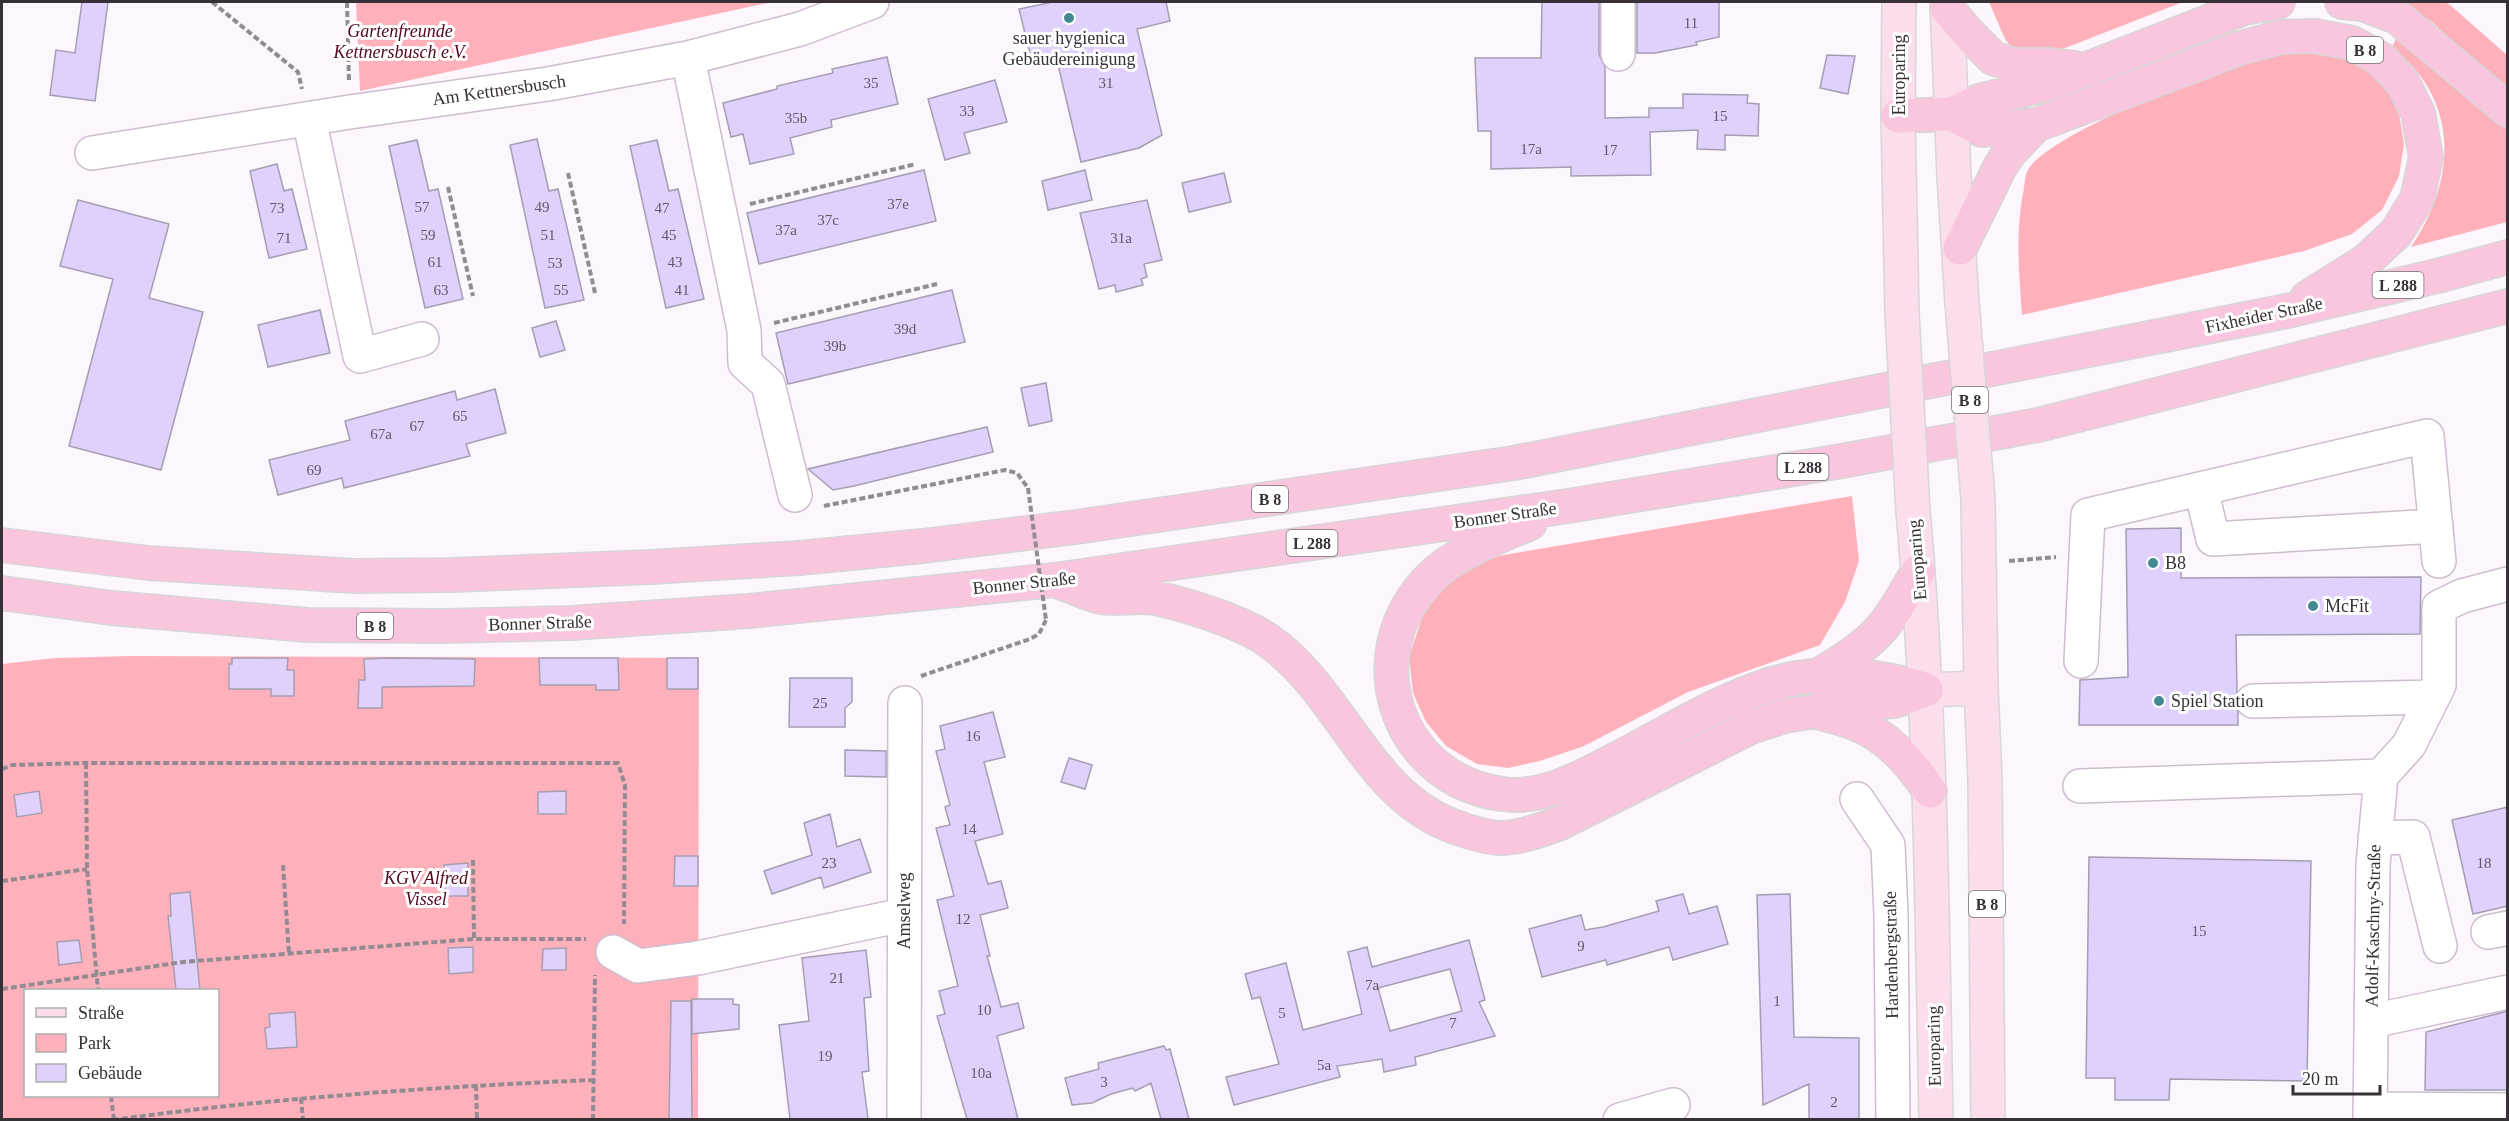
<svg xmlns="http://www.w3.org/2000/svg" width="2509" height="1121" font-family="Georgia,serif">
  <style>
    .green { fill: #feb1ba; fill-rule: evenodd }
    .building { fill: #e0d0fc; stroke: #a59eb2; stroke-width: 1.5; fill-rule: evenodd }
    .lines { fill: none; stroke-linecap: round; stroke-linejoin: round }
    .minor-casing { stroke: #cdbdce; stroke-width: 36 }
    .major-casing { stroke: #d7d6d7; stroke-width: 36 }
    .highway-casing { stroke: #d7d6d7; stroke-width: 36 }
    .path { stroke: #928c92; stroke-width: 4; stroke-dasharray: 6 3; stroke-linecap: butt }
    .minor { stroke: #fff; stroke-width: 33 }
    .major { stroke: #fcddec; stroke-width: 33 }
    .highway { stroke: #fac6df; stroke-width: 33 }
    .major-bridge-casing { stroke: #d7d6d7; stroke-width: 36; stroke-linecap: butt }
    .path-bridge { stroke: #928c92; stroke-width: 4; stroke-dasharray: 6 3; stroke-linecap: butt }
    .major-bridge { stroke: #fcddec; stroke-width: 33 }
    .poi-dot { fill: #438993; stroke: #fff; stroke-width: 2 }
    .labels { text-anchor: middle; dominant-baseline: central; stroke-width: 6; stroke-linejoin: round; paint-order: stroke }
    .number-label { font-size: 15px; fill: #615968 }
    .shield { fill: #fff; stroke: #736f73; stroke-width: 1.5 }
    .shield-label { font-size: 16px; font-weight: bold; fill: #373137 }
    .park-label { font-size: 18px; font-style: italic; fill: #53071d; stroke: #fff }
    .poi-label { font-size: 18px; fill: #373137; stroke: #fff; text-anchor: start }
    .street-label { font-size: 18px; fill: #373137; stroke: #fff }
  </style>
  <rect width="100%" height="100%" fill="#fdf6fd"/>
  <path class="green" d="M356,2H772L360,91Z
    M1989,2H2183L2060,50L2015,52L2005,39Z
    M2398,2H2445L2450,5L2507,55V91L2495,82L2432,22Z
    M2399,33L2473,95L2507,130V222L2411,247C2448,192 2461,124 2415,69C2408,61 2399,54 2392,47Z
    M2319,49L2355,59L2383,79L2398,108L2404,144L2399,176L2382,210L2352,234L2304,251L2022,315C2019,272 2015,231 2024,188C2025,183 2025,175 2028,170C2047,134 2230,62 2274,54C2289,51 2304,51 2319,49Z
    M1852,496L1859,561L1845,602L1820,645L1688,692L1584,746L1540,761L1508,768L1477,764L1446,746L1426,722L1413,693L1409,657L1427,603L1447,579L1480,559Z
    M131,656L699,658L698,1119H2V664L55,658ZM26,990H218V1096H26Z"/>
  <path class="building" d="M82,2H108L95,101L50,95L56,50L75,53Z
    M1053,2H1166L1170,21L1137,29L1162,135L1139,148L1081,162L1056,56L1032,62L1019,9Z
    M1542,2H1599V54L1605,67V118L1649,117V108H1683V94L1748,95L1747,103L1759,104L1758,136L1725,135V150L1697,149L1698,130L1650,132L1651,175L1571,176V167L1491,169V131H1478L1475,58H1541Z
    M1637,2H1719V37L1696,42L1697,45L1655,53H1637Z
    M1827,55L1855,56L1848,94L1820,88Z
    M887,57L898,104L831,120L832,127L790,138L794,154L750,164L743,134L731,137L723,103L777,89V86L833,73L832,69Z
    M995,80L1007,122L964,133L970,153L945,160L928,99Z
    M537,139L549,191L558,189L584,300L545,308L510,145Z
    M417,140L429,191L438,189L463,299L425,308L389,146Z
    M657,140L669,191L678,189L704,299L666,308L630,146Z
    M277,164L284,191L292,189L307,249L269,258L250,171Z
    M924,170L936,221L759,264L747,213Z
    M1085,170L1092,200L1048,210L1042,181Z
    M1224,173L1231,202L1189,212L1182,183Z
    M78,200L169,224L149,298L203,312L161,470L69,446L113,279L60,266Z
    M1147,200L1162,260L1144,264L1147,277L1141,279L1143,285L1116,292L1115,285L1099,289L1080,213Z
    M952,290L965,342L788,384L776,333Z
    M320,310L330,353L268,367L258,325Z
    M556,321L565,350L540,357L532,328Z
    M1046,383L1052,421L1029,426L1021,388Z
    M495,389L506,433L466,444L470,456L344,488L342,478L278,495L269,460L350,440L345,421L455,391L457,400Z
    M987,427L993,452L854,486L833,490L808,469Z
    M2181,528V578L2421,577L2420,634L2236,635L2237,691L2234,702L2238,711V725H2079L2080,680L2128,677L2126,529Z
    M232,658H288L287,670H294V696H271V689H229V664H232Z
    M391,658L475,659L474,686L382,687V708H358L359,680H365L364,659Z
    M539,658H618L619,690H596V685H540Z
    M667,658H698V689H667Z
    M790,678H852V702L845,708V727H789Z
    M993,712L1005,757L984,762L1003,834L975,841L988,884L1001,881L1008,908L980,915L990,956H987L1001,1007L1018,1003L1024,1028L997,1036L1018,1119H967L937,1016L945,1014L939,991L958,986L937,900L954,896L936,828L950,825L945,807L950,805L936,751L945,749L940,726Z
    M845,750L886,751V777L845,776Z
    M1069,758L1092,765L1085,789L1061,782Z
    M39,791L42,813L17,817L14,795Z
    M566,791V814H538V792Z
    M2508,807V906L2473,914L2452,820Z
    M830,814L837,847L860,839L871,872L824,888L821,877L772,894L764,871L812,855L804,823Z
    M675,856H698V886H674Z
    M2089,857L2311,861L2307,1081L2170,1079L2169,1100H2115V1078H2086Z
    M468,863V896H445L444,865Z
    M190,892L200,990H176L168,916H171L170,894Z
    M1683,894L1689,914L1717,906L1728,944L1673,960L1669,947L1607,965L1606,960L1542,977L1529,929L1581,915L1585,930L1603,927L1659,911L1656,901Z
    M1790,894L1794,1037L1859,1038V1119H1809V1084L1763,1105L1757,895Z
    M79,940L82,962L59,965L57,942Z
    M1469,940L1485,1000L1479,1002L1495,1036L1415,1057L1416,1065L1402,1068L1384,1072L1382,1059L1337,1066L1340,1077L1234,1105L1226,1077L1279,1064L1260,997L1252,999L1245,974L1286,963L1303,1030L1362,1014L1348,952L1367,947L1372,967ZM1450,969L1462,1011L1390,1031L1378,988Z
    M473,947V972L449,974L448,948Z
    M566,948V970H542L543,949Z
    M866,950L871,997L864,998L869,1071L862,1072L868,1119H790L779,1025L809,1021L802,958Z
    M692,999H733V1004L739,1005V1029L692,1034Z
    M671,1001H691L692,1119H669Z
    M2508,1011V1090H2425L2426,1032Z
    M295,1012L297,1047L267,1049L265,1028L270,1027L269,1014Z
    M1164,1046L1166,1050L1170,1049L1189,1119H1161L1151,1083L1135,1091L1133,1088L1111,1094L1092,1103L1072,1105L1065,1078L1099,1069L1098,1063Z"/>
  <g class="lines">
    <g class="minor-casing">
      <path id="minor" d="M1618,54V2
        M688,58L744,330L745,363L768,384L795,495
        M309,119L360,356L422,339
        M92,153L350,112L548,84L688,58L800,29L872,2
        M2201,489L2213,539L2436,526
        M2081,661L2088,515L2427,436L2439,561
        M2253,701L2433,697
        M2080,786L2381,776
        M1857,799L1888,845L1891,916L1893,1120
        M2375,838L2413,837L2440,946
        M2488,932L2508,928
        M613,952L638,966L698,958L903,915
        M2372,1021L2508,992
        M2370,1109L2508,1110
        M904,1120L905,703
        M1620,1120L1673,1105
        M2370,1120L2373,865L2381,776L2409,745L2439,685V607L2462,596L2508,584"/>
    </g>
    <g class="major-casing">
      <path id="major" d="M1899,2L1898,116L1902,314
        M1947,2L1954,176L1962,302
        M1978,499L1981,688L1985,779L1988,1120
        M1913,511C1931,713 1932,916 1936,1120
        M1926,690L1981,688"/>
    </g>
    <g class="highway-casing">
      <path id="highway" d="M2342,2L2362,4L2397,17L2508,110
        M1947,8L1968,33L1993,58L2013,65H2047L2074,68
        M1952,114L1982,130L2036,125L2237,49L2281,37L2315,36L2352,43L2381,59L2403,83L2418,113L2426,157L2417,199L2396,233L2366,261L2307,298
        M1898,116L1952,114L1979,101L2051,83L2244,8L2278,2
        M1960,248L2000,167L2010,152L2036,125
        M1530,523C1498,537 1456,552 1431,577C1355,653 1394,779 1502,794C1541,800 1583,777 1617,759C1667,733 1718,701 1772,684C1821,669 1876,675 1924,689
        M2,545L148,563L354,576L451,575L651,567L799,558L923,546L1076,527L1514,463L2287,311L2437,276L2508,257
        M1062,583C1075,587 1088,594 1101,597C1120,600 1141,594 1160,599C1190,606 1241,622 1266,639C1343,691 1367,800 1461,829C1473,833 1488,838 1501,838C1520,838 1540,830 1558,824L1751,727L1784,716L1816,711L1837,704L1894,701L1926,690
        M2,593L112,608L307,625L442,626L571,623L749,611L1055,580L1568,506L1836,462L2038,425L2508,306
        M1816,677C1836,665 1856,653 1873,637C1892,619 1904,594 1918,572
        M1818,712C1830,716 1842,718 1854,723C1888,736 1910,762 1930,791"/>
    </g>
    <path class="path" d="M212,2L298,72L302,89
      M347,2L349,81
      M568,173L595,293
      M448,187L473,296
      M750,204L916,164
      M774,323L937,284
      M824,506L1005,470L1017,473L1028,488
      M2009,561L2056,557
      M921,676L1030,639L1039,634L1046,620
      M86,763L87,869L98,990
      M2,769L12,765L86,763H618L625,785L624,924
      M473,860L474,939
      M283,865L289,954
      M2,881L87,869
      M2,989L183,962L474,939H586
      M476,1085L477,1120
      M111,1096L114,1120
      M301,1098L303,1120
      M113,1120C272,1098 432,1087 593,1080
      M593,1120L595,975"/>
    <use href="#minor" class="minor"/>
    <use href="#major" class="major"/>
    <use href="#highway" class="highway"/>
    <g class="major-bridge-casing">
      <path id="major-bridge" d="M1962,302L1978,499
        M1902,314L1913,511"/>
    </g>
    <path class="path-bridge" d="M1028,488L1046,620"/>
    <use href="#major-bridge" class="major-bridge"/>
  </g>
  <g class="poi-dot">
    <circle cx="1069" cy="18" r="6"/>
    <circle cx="2153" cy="563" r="6"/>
    <circle cx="2313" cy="606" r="6"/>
    <circle cx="2159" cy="701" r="6"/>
  </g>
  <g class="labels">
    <g class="number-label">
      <text x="1691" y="23">11</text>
      <text x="871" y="83">35</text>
      <text x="1106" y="83">31</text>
      <text x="967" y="111">33</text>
      <text x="1720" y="116">15</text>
      <text x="796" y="118">35b</text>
      <text x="1531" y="149">17a</text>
      <text x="1610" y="150">17</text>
      <text x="898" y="204">37e</text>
      <text x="422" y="207">57</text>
      <text x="542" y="207">49</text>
      <text x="277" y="208">73</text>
      <text x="662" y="208">47</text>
      <text x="828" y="220">37c</text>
      <text x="786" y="230">37a</text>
      <text x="428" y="235">59</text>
      <text x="548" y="235">51</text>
      <text x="669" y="235">45</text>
      <text x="284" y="238">71</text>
      <text x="1121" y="238">31a</text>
      <text x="435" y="262">61</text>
      <text x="675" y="262">43</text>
      <text x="555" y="263">53</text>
      <text x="441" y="290">63</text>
      <text x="561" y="290">55</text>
      <text x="682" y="290">41</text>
      <text x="905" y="329">39d</text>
      <text x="835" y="346">39b</text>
      <text x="460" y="416">65</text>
      <text x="417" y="426">67</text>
      <text x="381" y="434">67a</text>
      <text x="314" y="470">69</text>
      <text x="820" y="703">25</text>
      <text x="973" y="736">16</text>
      <text x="969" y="829">14</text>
      <text x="829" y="863">23</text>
      <text x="2484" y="863">18</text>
      <text x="963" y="919">12</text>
      <text x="2199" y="931">15</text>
      <text x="1581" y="946">9</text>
      <text x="837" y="978">21</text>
      <text x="1372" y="985">7a</text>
      <text x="1777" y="1001">1</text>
      <text x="984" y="1010">10</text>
      <text x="1282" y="1013">5</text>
      <text x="1453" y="1023">7</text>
      <text x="825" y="1056">19</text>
      <text x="1324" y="1065">5a</text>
      <text x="981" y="1073">10a</text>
      <text x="1104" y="1082">3</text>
      <text x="1834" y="1102">2</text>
    </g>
    <g class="shield">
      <rect x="2347" y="37" width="36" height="26" rx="4.5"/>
      <rect x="2372.5" y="272" width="51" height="26" rx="4.5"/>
      <rect x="1952" y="387" width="36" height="26" rx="4.5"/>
      <rect x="1777.5" y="454" width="51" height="26" rx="4.5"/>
      <rect x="1252" y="486" width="36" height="26" rx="4.5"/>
      <rect x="1286.5" y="530" width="51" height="26" rx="4.5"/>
      <rect x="357" y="613" width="36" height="26" rx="4.5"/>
      <rect x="1969" y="891" width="36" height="26" rx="4.5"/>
    </g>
    <g class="shield-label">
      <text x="2365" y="50">B 8</text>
      <text x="2398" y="285">L 288</text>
      <text x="1970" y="400">B 8</text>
      <text x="1803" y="467">L 288</text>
      <text x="1270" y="499">B 8</text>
      <text x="1312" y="543">L 288</text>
      <text x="375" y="626">B 8</text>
      <text x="1987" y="904">B 8</text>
    </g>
    <g class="park-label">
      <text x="400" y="31">Gartenfreunde<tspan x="400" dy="21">Kettnersbusch e.V.</tspan></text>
      <text x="426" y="878">KGV Alfred<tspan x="426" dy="21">Vissel</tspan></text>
    </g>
    <g class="poi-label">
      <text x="1069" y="38" text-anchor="middle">sauer hygienica<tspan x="1069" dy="21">Gebäudereinigung</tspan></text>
      <text x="2165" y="563">B8</text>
      <text x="2325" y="606">McFit</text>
      <text x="2171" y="701">Spiel Station</text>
    </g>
    <g class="street-label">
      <text transform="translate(1899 75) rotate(-90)">Europaring</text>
      <text transform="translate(499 90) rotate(-8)">Am Kettnersbusch</text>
      <text transform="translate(2264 315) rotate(-12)">Fixheider Straße</text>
      <text transform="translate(1505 515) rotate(-8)">Bonner Straße</text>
      <text transform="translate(1917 560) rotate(-95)">Europaring</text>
      <text transform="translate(1024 583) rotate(-6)">Bonner Straße</text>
      <text transform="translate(540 623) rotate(-2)">Bonner Straße</text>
      <text transform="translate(904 911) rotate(-90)">Amselweg</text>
      <text transform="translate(2373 926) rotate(-89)">Adolf-Kaschny-Straße</text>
      <text transform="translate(1891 955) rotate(-91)">Hardenbergstraße</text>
      <text transform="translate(1934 1046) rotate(-91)">Europaring</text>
    </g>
  </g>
  <rect width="2509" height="1121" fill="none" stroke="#373137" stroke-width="6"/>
  <rect x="24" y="989" width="195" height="108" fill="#ffffff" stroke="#afadaf" stroke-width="1.5"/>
  <rect x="36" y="1008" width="30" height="9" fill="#fcddec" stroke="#afadaf" stroke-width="1.5"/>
  <text x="78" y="1019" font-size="18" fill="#373137">Straße</text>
  <rect x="36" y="1034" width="30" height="18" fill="#feb1ba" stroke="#afadaf" stroke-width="1.5"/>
  <text x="78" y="1049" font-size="18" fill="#373137">Park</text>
  <rect x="36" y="1064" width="30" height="18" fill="#e0d0fc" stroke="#afadaf" stroke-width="1.5"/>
  <text x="78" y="1079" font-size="18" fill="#373137">Gebäude</text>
  <path d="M2293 1085v9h87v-9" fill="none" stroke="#373137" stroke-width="3"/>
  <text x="2302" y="1085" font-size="18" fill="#373137" stroke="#ffffff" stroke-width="4.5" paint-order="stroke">20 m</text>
</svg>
